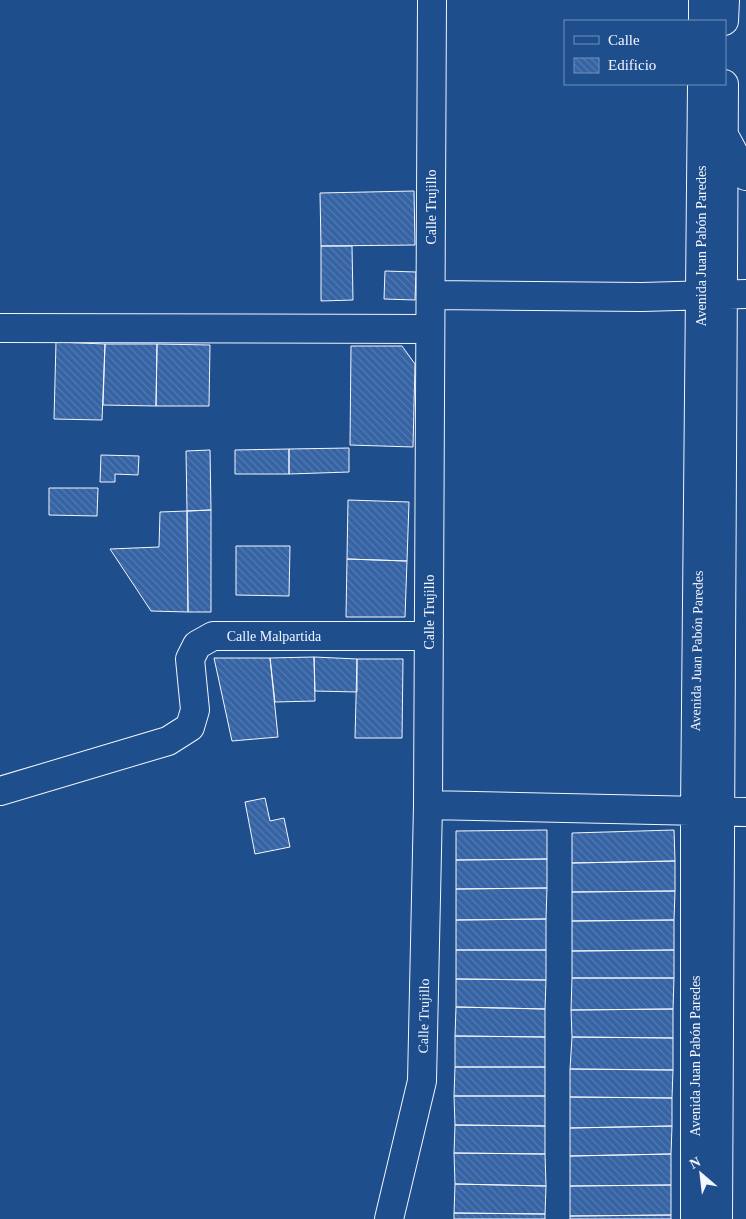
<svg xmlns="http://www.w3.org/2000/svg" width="746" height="1219" font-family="'Times New Roman',serif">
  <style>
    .building { fill: url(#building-back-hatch); stroke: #f2f6ff }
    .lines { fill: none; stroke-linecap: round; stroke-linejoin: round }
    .street-casing { stroke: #f2f6ff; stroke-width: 30 }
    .street { stroke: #1f4e8c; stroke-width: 28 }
    .labels { text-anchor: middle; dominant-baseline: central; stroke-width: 4; stroke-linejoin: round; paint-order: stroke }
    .street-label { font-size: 14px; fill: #f2f6ff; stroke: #1f4e8c }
  </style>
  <defs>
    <pattern id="building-back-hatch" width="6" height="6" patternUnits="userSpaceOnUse" patternTransform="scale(1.25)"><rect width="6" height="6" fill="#3563a3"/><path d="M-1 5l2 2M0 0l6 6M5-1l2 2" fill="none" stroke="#537ab1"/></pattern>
  </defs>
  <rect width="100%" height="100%" fill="#1f4e8c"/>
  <path class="building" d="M414,191L415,245L321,246L320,193Z
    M321,246H352L353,300L321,301Z
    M385,271L416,272L415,300L384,299Z
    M56,342L105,344L102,420L54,419Z
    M105,344H157L156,406L103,405Z
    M157,344L210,345L209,406H156Z
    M351,346H402L415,364L413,447L350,445Z
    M349,448V472L289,474V449Z
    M289,449V474H235V450Z
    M210,450L211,510L187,511L186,451Z
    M101,455L139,456L138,475L115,474V482H100Z
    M49,488H98L97,516L49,515Z
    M348,500L409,502L407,561L347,559Z
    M211,510V612H188L187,511Z
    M187,511L188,612L151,611L110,549L159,547L160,512Z
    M236,546H290L289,596L236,595Z
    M347,559L407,561L405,617H346Z
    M314,657L357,659V692L315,691Z
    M314,657L315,701L275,702L270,658Z
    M214,658H270L278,737L232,741Z
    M357,659H403L402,738H355Z
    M265,798L270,821L284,818L290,847L255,854L245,802Z
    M547,830V859L456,860V831Z
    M674,830L675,861L572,863V833Z
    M547,859V888L456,889V860Z
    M675,861V891L572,892V863Z
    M547,888L546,919L456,920V889Z
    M675,891L674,920L572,921V892Z
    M546,919V950H456V920Z
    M674,920V950L572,951V921Z
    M456,950H546V980L456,979Z
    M674,950V978H572V951Z
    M572,978H674L673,1009L571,1010Z
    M456,979L546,980L545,1009L456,1007Z
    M456,1007L545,1009V1037L455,1036Z
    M673,1009V1038L572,1037L571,1010Z
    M455,1036L545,1037V1067H455Z
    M572,1037L673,1038V1070L570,1069Z
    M455,1067H545V1096H454Z
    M570,1069L673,1070L672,1098L570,1097Z
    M454,1096H545V1126L455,1125Z
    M570,1097L672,1098V1126L570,1128Z
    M455,1125L545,1126V1154L454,1153Z
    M672,1126L671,1154L570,1156V1128Z
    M454,1153L545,1154L546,1186L455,1184Z
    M671,1154V1185L570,1186V1156Z
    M455,1184L546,1186L545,1214L454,1213Z
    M671,1185V1215L570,1216V1186Z
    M454,1213L545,1214V1219H454Z
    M671,1215V1219H570V1216Z"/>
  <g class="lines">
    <g class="street-casing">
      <path id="street" d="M703,21V0
        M724,21L725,0
        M725,137L746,176
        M431,295L642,297L746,294
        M0,328L430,329
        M0,791L168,741L190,727L195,710L190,659L197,645L213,636H429
        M428,805L746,812
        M389,1219L422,1081L428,805L432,0
        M695,1219V810L702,84
        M718,1219L724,84"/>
    </g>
    <use href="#street" class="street"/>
  </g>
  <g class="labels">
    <g class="street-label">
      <text transform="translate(431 207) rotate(-90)">Calle Trujillo</text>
      <text transform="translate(701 246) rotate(-90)">Avenida Juan Pabón Paredes</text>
      <text transform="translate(429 612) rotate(-90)">Calle Trujillo</text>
      <text x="274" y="636">Calle Malpartida</text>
      <text transform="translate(697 651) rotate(-89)">Avenida Juan Pabón Paredes</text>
      <text transform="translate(424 1016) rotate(-89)">Calle Trujillo</text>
      <text transform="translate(695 1056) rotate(-90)">Avenida Juan Pabón Paredes</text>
    </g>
  </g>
  <rect x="564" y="20" width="162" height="65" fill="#1f4e8c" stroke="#7391ba"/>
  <rect x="574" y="36" width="25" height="8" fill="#1f4e8c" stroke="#7391ba"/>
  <text x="608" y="45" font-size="15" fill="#f2f6ff">Calle</text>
  <rect x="574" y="58" width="25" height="15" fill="url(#building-back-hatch)" stroke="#7391ba"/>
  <text x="608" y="70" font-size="15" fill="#f2f6ff">Edificio</text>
  <g transform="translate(701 1174) rotate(332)" stroke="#1f4e8c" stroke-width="4" paint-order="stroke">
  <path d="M0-4L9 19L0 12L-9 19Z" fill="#f2f6ff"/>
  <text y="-8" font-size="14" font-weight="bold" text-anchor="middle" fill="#f2f6ff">N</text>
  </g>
</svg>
